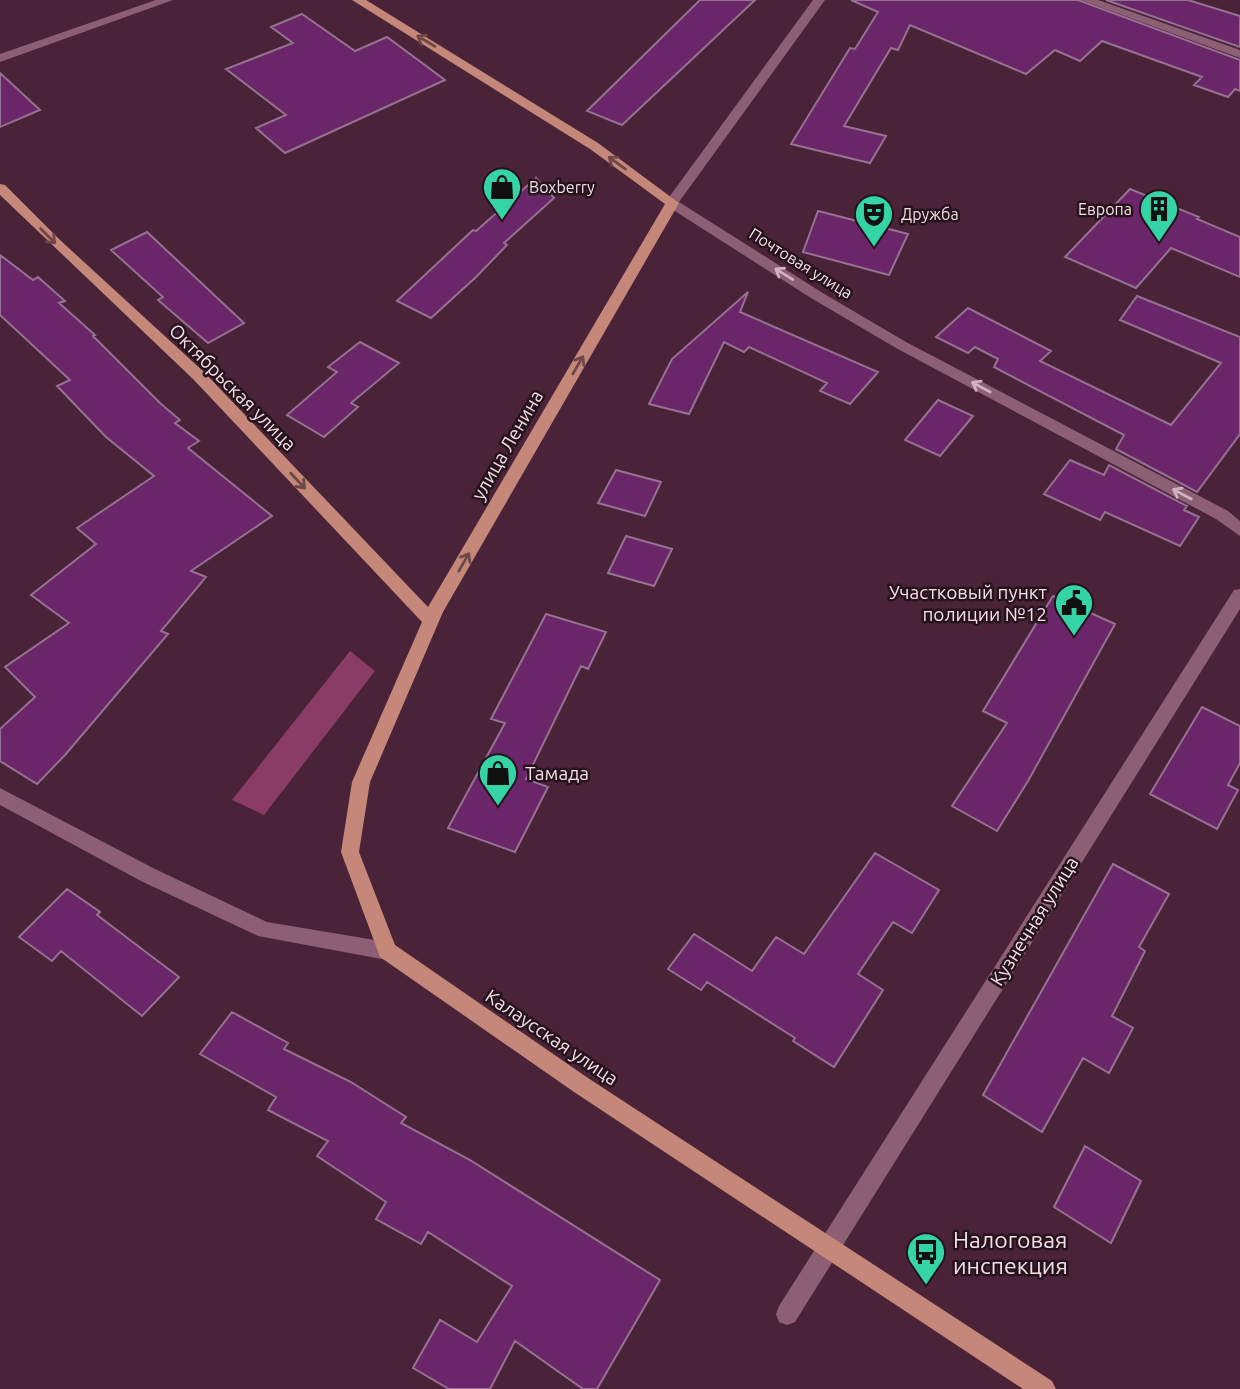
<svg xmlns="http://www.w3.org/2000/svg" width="1240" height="1389" font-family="Ubuntu,sans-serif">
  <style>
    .green { fill: #8a3c66 }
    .building { fill: #6b2569; stroke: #957192; stroke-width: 2 }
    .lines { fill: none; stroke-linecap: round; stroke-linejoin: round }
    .minor { fill: #8c5f75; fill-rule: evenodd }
    .major { fill: #c48779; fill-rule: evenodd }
    .oneway { stroke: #6d4846 }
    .oneway2 { stroke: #d2b1c0 }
    .labels { text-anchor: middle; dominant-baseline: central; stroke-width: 5; stroke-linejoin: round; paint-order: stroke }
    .far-poi-label { font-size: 16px; fill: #f7dde8; stroke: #25141c; text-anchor: start }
    .far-street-label { font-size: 16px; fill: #f7dde8; stroke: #25141c }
    .street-label { font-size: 19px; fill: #f7dde8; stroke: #25141c }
    .poi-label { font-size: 19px; fill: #f7dde8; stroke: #25141c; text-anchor: end }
    .near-poi-label { font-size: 23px; fill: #f7dde8; stroke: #25141c; text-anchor: start }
  </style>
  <rect width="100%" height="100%" fill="#4a2338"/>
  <path class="green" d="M350,651L375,671L264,815L232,800Z"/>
  <path class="building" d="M700,0H755L622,125L587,111Z
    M851,0H1078L1240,60V91L1235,89L1228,97L1194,85L1202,77L1102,41L1080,61L1055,50L1026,74L910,25L898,50L891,48L844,126L886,136L870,163L791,144L850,48L855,49L878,12Z
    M1106,0H1188L1240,16V47Z
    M302,14L355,51L387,37L445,80L285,153L256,128L286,115L226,69L293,43L271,27Z
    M0,73L40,110L0,127Z
    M536,178L554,198L504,243L507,245L476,277L431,318L397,301L473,230L476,231Z
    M1130,189L1199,217L1197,219L1240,237V277L1171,248L1136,288L1065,257Z
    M818,211L908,234L889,275L803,252Z
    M147,232L244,323L208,343L158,300L163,297L111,250Z
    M0,255L33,280L38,277L65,301L59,303L95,335L93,336L161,404L180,420L175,423L199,441L188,448L272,516L191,571L206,577L161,631L168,634L65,755L37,784L0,761V729L35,697L5,667L69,623L31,595L96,544L77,528L154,476L106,437L57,386L70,380L0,315Z
    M748,292L740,312L878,372L850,404L820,391L827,383L749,347L744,352L724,342L689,414L649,404L672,359Z
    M1137,296L1240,337V434L1197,492L1116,449L1124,435L994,367L998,359L975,347L968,353L936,337L968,308L1051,351L1040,361L1171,425L1221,363L1120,320Z
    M360,342L399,363L351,403L358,407L324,437L287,415L337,372L328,367Z
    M938,400L973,416L940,456L905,440Z
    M1070,460L1104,475L1109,465L1187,506L1184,510L1199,517L1180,546L1105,512L1100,520L1044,494Z
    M616,470L661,482L645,516L598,503Z
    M626,536L672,549L654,586L608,573Z
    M1053,596L1115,624L1028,781L997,831L952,806L1007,723L983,711Z
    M546,614L606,632L588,669L581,666L526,779L548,787L515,852L448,828L505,723L491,719Z
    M1202,707L1240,726V763L1228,785L1238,790L1217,829L1150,794Z
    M875,853L939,890L912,933L893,922L858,974L883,990L834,1067L793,1041L795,1038L707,982L701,990L668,969L694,934L752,971L776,937L804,954Z
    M1113,864L1169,894L1139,947L1145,951L1112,1016L1133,1028L1109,1073L1083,1058L1042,1132L983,1095Z
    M67,889L100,912L97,915L179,977L142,1016L61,951L52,961L19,937Z
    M232,1012L288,1043L284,1049L351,1082L406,1117L401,1123L470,1160L660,1280L597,1389H583L515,1341L490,1389H449L413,1368L440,1320L477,1342L512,1286L428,1232L421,1244L376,1219L386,1202L317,1156L328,1141L268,1110L276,1097L200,1054Z
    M1085,1146L1141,1181L1111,1243L1054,1207Z"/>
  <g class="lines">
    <path class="minor" d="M156,0H173L0,62V54Z
      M813,0H825L679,202L821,292L906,342L1228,511L1240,521V536L1216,519L896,348L811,298L667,206V200Z
      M1081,0H1098L1240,50V58Z
      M1240,589V609L795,1322L787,1325L779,1322L776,1314L779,1306L1234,590Z
      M0,788L155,869L267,922L387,942L394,945L397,951L394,957L387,960L258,936L141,881L0,805Z"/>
    <path class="major" d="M352,0H366L598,143L679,203L443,612L370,782L359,852L395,945L588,1078L1052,1381L1056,1389H1023L574,1092L380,957L341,852L352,782L422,622L194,380L0,195V184L5,185L60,240L204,372L428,607L665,204L590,149Z"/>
  </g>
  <defs><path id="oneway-shaft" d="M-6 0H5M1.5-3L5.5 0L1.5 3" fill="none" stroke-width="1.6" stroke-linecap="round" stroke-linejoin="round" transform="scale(1.75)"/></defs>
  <g class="oneway">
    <use href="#oneway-shaft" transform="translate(426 41) rotate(-149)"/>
    <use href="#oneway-shaft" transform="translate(617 163) rotate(-144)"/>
    <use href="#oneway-shaft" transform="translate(48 236) rotate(45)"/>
    <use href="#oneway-shaft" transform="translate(578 365) rotate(-60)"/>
    <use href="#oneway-shaft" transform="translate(298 481) rotate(47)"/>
    <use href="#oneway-shaft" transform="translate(464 562) rotate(-60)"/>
  </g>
  <g class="oneway2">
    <use href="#oneway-shaft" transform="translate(784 274) rotate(-148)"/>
    <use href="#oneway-shaft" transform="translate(981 387) rotate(-152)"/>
    <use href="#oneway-shaft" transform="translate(1182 494) rotate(-152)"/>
  </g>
  <defs>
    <g id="shop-pin" transform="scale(2.0125)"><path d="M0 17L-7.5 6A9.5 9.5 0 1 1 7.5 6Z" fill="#35d4a7" stroke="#25141c"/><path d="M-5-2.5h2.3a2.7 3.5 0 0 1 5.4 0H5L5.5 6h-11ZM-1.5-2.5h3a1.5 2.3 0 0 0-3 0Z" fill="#111"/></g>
    <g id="building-pin" transform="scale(2.0125)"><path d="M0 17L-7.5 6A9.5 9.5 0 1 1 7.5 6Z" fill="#35d4a7" stroke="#25141c"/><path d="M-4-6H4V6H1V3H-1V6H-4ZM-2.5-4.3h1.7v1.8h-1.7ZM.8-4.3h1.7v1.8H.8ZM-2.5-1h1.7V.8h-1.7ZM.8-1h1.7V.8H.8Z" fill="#111"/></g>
    <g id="theatre-pin" transform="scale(2.0125)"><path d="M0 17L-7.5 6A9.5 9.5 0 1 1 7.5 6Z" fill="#35d4a7" stroke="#25141c"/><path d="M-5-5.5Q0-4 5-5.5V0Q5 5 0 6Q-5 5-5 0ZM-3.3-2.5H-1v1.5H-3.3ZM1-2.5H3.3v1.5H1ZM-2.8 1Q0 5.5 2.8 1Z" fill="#111"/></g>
    <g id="civic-pin" transform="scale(2.0125)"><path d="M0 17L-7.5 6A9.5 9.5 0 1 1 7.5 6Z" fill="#35d4a7" stroke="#25141c"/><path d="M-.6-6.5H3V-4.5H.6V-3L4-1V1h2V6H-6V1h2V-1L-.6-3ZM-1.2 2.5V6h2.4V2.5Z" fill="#111"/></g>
    <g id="bus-pin" transform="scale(2.0125)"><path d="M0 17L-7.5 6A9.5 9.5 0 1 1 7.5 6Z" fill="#35d4a7" stroke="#25141c"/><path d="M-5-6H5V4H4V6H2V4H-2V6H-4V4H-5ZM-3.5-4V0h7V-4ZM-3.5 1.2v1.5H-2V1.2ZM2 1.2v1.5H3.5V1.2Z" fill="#111"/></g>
  </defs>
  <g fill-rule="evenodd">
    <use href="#shop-pin" x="502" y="187"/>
    <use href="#building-pin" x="1159" y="209"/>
    <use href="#theatre-pin" x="874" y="214"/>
    <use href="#civic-pin" x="1074" y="603"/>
    <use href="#shop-pin" x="498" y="773"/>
    <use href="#bus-pin" x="926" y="1252"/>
  </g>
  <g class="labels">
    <g class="far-poi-label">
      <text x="529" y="187">Boxberry</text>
      <text x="1132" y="209" text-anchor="end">Европа</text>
      <text x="901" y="214">Дружба</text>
    </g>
    <g class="far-street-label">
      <text transform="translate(801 263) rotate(32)">Почтовая улица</text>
    </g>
    <g class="street-label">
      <text transform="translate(233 387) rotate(45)">Октябрьская улица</text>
      <text transform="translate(507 445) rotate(-60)">улица Ленина</text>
      <text transform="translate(1034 921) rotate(-58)">Кузнечная улица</text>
      <text transform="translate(552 1037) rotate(34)">Калаусская улица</text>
    </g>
    <g class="poi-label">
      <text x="1047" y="592">Участковый пункт<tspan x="1047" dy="22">полиции №12</tspan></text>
      <text x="525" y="773" text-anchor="start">Тамада</text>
    </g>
    <g class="near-poi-label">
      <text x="953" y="1239">Налоговая<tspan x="953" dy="26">инспекция</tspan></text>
    </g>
  </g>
</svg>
